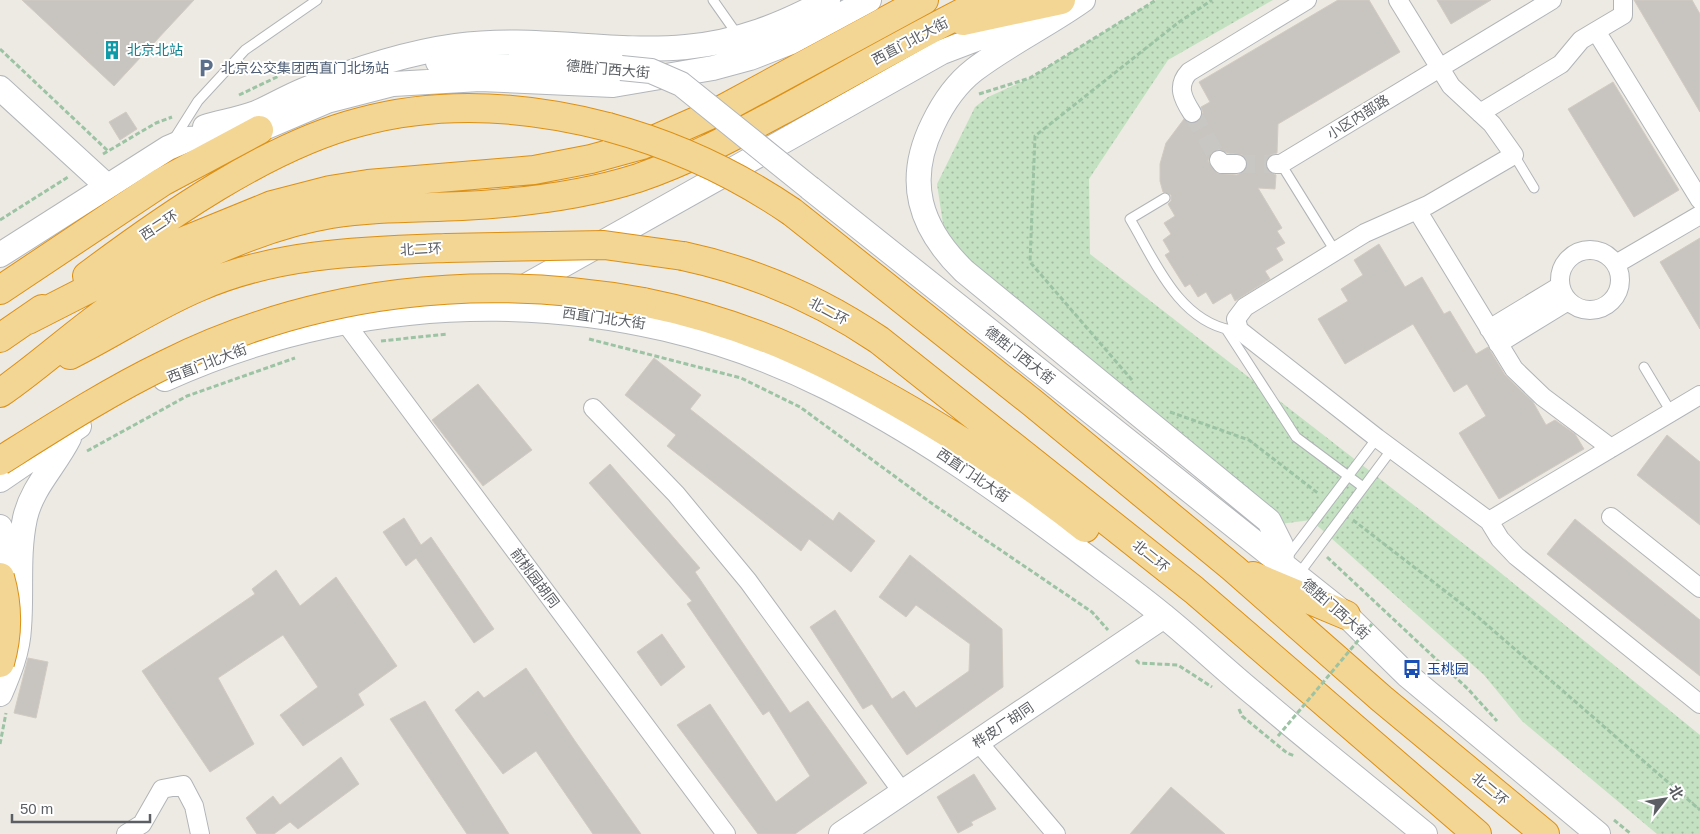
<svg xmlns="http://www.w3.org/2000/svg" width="1700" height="834" font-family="Arial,'Noto Sans SC',sans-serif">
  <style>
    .park { fill: url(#park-dots) }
    .building { fill: #c8c5c0; stroke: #d1cbc2; fill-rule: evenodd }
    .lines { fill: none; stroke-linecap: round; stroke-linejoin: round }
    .street-tunnel { stroke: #c8c7c3; stroke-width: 18; stroke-dasharray: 18 9; stroke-linecap: butt }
    .lane-casing { stroke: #b1b4b7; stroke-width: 11 }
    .street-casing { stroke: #b1b4b7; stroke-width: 20 }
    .secondary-casing { stroke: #b2b6ba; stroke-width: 26 }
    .highway-casing { stroke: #dc9014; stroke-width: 30 }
    .path { stroke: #9cc3a4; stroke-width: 3; stroke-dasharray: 5 2.5; stroke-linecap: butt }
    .lane { stroke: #fff; stroke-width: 9 }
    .street { stroke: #fff; stroke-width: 18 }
    .secondary { stroke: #fff; stroke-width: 24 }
    .highway { stroke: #f3d594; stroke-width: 28 }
    .secondary-bridge-casing { stroke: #b2b6ba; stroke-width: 26; stroke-linecap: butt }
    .highway-bridge-casing { stroke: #dc9014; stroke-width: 30; stroke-linecap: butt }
    .path-bridge { stroke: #9cc3a4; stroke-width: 3; stroke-dasharray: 5 2.5; stroke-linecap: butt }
    .secondary-bridge { stroke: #fff; stroke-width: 24 }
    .highway-bridge { stroke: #f3d594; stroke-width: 28 }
    .labels { text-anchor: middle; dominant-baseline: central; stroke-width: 4; stroke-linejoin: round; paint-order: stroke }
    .street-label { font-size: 14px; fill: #5b5f63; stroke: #fff }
    .culture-label { font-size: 14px; fill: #0d838f; stroke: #fff; text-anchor: start }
    .service-label { font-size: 14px; fill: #4e5e75; stroke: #fff; text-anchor: start }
    .transit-label { font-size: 14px; fill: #164399; stroke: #fff; text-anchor: start }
  </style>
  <defs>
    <pattern id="park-dots" width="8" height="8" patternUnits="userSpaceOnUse" patternTransform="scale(1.25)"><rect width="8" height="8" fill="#c4e2c2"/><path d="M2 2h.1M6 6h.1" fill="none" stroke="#a2baa1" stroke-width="1.8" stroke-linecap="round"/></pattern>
  </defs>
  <rect width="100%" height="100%" fill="#edeae3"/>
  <path class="park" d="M1156,0H1273L1168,60L1089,179L1090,254L1491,565L1700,735V834H1657L1522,721L1484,675L1311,520L1280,524L966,262L943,224L937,184L975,107L988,97L1030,78Z"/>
  <path class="building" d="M22,0H194L114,86Z
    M1338,0H1369L1400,52L1278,124L1277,153L1270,155L1265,164L1267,170L1276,175L1275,189L1258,188L1282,228L1277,231L1285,243L1276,248L1283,260L1265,271L1270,279L1235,301L1231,293L1213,304L1206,292L1198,297L1190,284L1185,287L1165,255L1170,252L1163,240L1171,234L1164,223L1175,216L1168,204L1171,201V195L1163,192L1160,181V164L1166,143L1184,119L1192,124L1198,122L1203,113L1201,107L1210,102L1199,82ZM1218,149L1227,153L1243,155L1248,164L1246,170L1237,175L1217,173L1208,161L1212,152Z
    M1437,0H1491L1451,24Z
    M1634,0H1692L1700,14V112Z
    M1613,82L1679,190L1634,217L1568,109Z
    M126,112L137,129L120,140L109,122Z
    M1700,238V329L1660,262Z
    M1379,244L1405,287L1422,277L1444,314L1450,311L1476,354L1488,347L1505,375L1533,402L1546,425L1555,420L1575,434L1584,449L1499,499L1459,433L1486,416L1467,384L1454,392L1413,324L1345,364L1318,319L1348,301L1341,289L1363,275L1354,260Z
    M654,358L701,395L690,409L833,521L839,512L875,541L851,572L809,539L801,551L667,446L676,435L625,395Z
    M478,384L532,450L483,486L432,420Z
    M1667,435L1700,462V525L1637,475Z
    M610,464L700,568L695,572L790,713L808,701L867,783L795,834H758L677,725L710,704L776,802L810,776L769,711L763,715L687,604L692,601L589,483Z
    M404,518L421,545L431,537L494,629L474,643L416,558L406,566L383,532Z
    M1575,519L1700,620V676L1547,554Z
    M910,555L1002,629L1003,687L907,755L872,704L863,709L810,627L835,610L892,699L904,691L916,708L969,671L970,644L916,605L906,617L879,597Z
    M276,570L300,606L336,577L397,666L358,694L364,705L303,746L280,715L318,687L283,635L218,678L254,744L210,772L142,671L255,594L252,589Z
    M662,634L685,667L661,686L637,652Z
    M28,658L48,662L36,718L14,713Z
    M526,668L575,741L641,834H593L536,751L503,774L455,710L478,691L484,698Z
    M425,701L443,730L509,834H467L390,719Z
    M341,757L359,784L298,829L290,822L274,834H257L246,818L273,796L280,805Z
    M974,774L996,809L971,822L973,825L958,833L937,797Z
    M1171,787L1225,834H1130Z"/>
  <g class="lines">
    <path class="street-tunnel" d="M1192,113L1219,160
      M1237,164H1276"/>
    <g class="lane-casing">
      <path id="lane" d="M713,0L739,37
        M174,139L198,101L245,50L317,0
        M1514,155L1534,188
        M1281,164L1335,251
        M1165,198L1130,219C1155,261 1178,320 1231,330
        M1226,329L1296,437L1363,487
        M1644,367L1671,412
        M1287,557L1377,438
        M1298,575L1392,449"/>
    </g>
    <g class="street-casing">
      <path id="street" d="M1398,0L1451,86L1492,124L1514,155L1428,205L1365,233L1245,307L1236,319L1239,330L1377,438L1489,521L1700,395
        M1623,0V15L1596,31L1700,200
        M1192,113C1183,99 1176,86 1189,72L1307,0
        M1480,113L1561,64L1581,40L1596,31
        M1219,160L1222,164H1237
        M1276,164H1281L1552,0
        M1417,210L1514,369L1543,397L1611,448
        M1560 280a30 30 0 1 1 60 0a30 30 0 1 1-60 0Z
        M1616,264L1700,215
        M344,321L726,834
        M1489,329L1560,286
        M1498,344L1568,301
        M593,408L676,494L748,581L903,793
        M1611,517L1700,588
        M1489,521L1500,539L1516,556L1700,704
        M978,742L1056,834
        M126,834L142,824L162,789L183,785L194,806L200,834"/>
    </g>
    <g class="secondary-casing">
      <path id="secondary" d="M1083,0C1048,25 1008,44 974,70C956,84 943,103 933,124C905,181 919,227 964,271L1269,521L1281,545L1282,563
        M438,62L494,61L621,68
        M0,88L107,186
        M205,127C222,122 240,119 256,113C272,106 287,97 304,90C351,71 405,53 456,46C532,35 609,54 686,47C739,42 782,25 828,0
        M810,188L1346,615L1407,675L1598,834
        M0,255L168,148L189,139L252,133L327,101L393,84L480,79L613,85L713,68L750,58L791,42L869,0
        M515,292L942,52L1042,14
        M165,379C374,284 620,284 826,387C915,431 995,488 1074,547C1104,570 1136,593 1165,617C1197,643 1226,671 1258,697C1313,744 1369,788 1425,834
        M0,480L79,426
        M0,527L9,551L11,570
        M0,694C9,673 18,651 19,628C22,592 17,555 25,518C32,487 55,466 69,438
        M841,834L1164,616"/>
    </g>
    <g class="highway-casing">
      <path id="highway" d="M963,21L1061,0
        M792,212L1034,404L1233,568L1382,699L1545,834
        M683,256C753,271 820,300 879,340L1194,590L1477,834
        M87,276C163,219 267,146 360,122C441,100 527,106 608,127
        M0,290L162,182L259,130
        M643,302C753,324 837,366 932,423C985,455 1037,489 1085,528
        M28,320L179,243L272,205L330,190L368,184L534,170L591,159L642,145L721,110L924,0
        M0,338L42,309
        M70,355C114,333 154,306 199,287C276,253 363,251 446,248
        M0,393C38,367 71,336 108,310C168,268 259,226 331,214C374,207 418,208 462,206C521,203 581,196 638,178C688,161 734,136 781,111C849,74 917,35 987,0
        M1253,576L1346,615"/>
    </g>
    <path class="path" d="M0,49L108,151
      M979,94L1030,78L1156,0
      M239,95L279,76
      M103,154L156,123L172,117
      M0,220L68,177
      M589,339L741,378L800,407L934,505L1092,612L1108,630
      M381,341L447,334
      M1132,380L1030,262L1035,136L1179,22L1212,0
      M1170,412L1249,440L1319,494
      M87,451L187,396L295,358
      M1353,520L1471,611L1700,810
      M1327,557L1468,689L1497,721
      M1136,660L1139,663L1178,665L1212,687
      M1239,709L1242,716L1287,753L1295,756
      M0,744L6,713
      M1614,820L1631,834"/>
    <use href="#lane" class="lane"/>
    <use href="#street" class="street"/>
    <use href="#secondary" class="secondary"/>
    <use href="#highway" class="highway"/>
    <g class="secondary-bridge-casing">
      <path id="secondary-bridge" d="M621,68L651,71L681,84L810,188"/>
    </g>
    <g class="highway-bridge-casing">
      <path id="highway-bridge" d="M608,127C674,145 735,173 792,212
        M446,248L604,245L683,256
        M0,461C54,427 108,392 166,364C315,290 480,272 643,302
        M0,577C8,605 8,635 0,663"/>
    </g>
    <path class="path-bridge" d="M1278,736L1372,624"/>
    <use href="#secondary-bridge" class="secondary-bridge"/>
    <use href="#highway-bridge" class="highway-bridge"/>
  </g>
  <defs>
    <g id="building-bare" transform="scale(1.5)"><path d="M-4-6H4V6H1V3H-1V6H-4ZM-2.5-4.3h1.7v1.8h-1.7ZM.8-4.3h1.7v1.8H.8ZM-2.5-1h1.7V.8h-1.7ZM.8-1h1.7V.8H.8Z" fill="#0f9aa8" stroke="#fff" stroke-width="2.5" paint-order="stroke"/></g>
    <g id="parking-bare" transform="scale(1.5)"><path d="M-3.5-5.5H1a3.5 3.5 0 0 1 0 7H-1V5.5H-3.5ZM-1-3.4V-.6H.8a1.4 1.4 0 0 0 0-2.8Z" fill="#5c6f8a" stroke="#fff" stroke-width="2.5" paint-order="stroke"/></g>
    <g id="bus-bare" transform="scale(1.5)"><path d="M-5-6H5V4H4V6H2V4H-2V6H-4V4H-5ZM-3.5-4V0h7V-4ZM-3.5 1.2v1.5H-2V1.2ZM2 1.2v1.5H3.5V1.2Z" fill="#1a4fb4" stroke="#fff" stroke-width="2.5" paint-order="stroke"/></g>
  </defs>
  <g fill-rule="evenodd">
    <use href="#building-bare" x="112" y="50"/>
    <use href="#parking-bare" x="206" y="68"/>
    <use href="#bus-bare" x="1412" y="669"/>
  </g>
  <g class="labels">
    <g class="street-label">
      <text transform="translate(910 41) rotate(-28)">西直门北大街</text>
      <text transform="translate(608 69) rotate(5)">德胜门西大街</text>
      <text transform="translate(1358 117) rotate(-32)">小区内部路</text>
      <text transform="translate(159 225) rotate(-33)">西二环</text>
      <text transform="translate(421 249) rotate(-3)">北二环</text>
      <text transform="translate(829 311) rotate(28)">北二环</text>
      <text transform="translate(604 318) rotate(8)">西直门北大街</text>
      <text transform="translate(1020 355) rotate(38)">德胜门西大街</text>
      <text transform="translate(207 363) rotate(-21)">西直门北大街</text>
      <text transform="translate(973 475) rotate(34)">西直门北大街</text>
      <text transform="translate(1151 556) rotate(39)">北二环</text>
      <text transform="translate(535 578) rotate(53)">前桃园胡同</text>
      <text transform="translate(1336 609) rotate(41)">德胜门西大街</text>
      <text transform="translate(1003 725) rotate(-34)">桦皮厂胡同</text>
      <text transform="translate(1490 789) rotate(40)">北二环</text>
    </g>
    <g class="culture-label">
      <text x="127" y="50">北京北站</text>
    </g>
    <g class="service-label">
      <text x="221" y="68">北京公交集团西直门北场站</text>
    </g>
    <g class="transit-label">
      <text x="1427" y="669">玉桃园</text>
    </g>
  </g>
  <g transform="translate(1665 799) rotate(59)" stroke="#ffffff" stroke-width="4" paint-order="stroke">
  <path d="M0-4L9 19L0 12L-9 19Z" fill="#5b5f63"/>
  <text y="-8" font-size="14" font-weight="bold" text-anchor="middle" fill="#5b5f63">北</text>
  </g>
  <path d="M12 814v8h138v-8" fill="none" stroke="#5b5f63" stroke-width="2.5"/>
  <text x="20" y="814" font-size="15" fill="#5b5f63" stroke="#ffffff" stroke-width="4" paint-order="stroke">50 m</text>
</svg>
